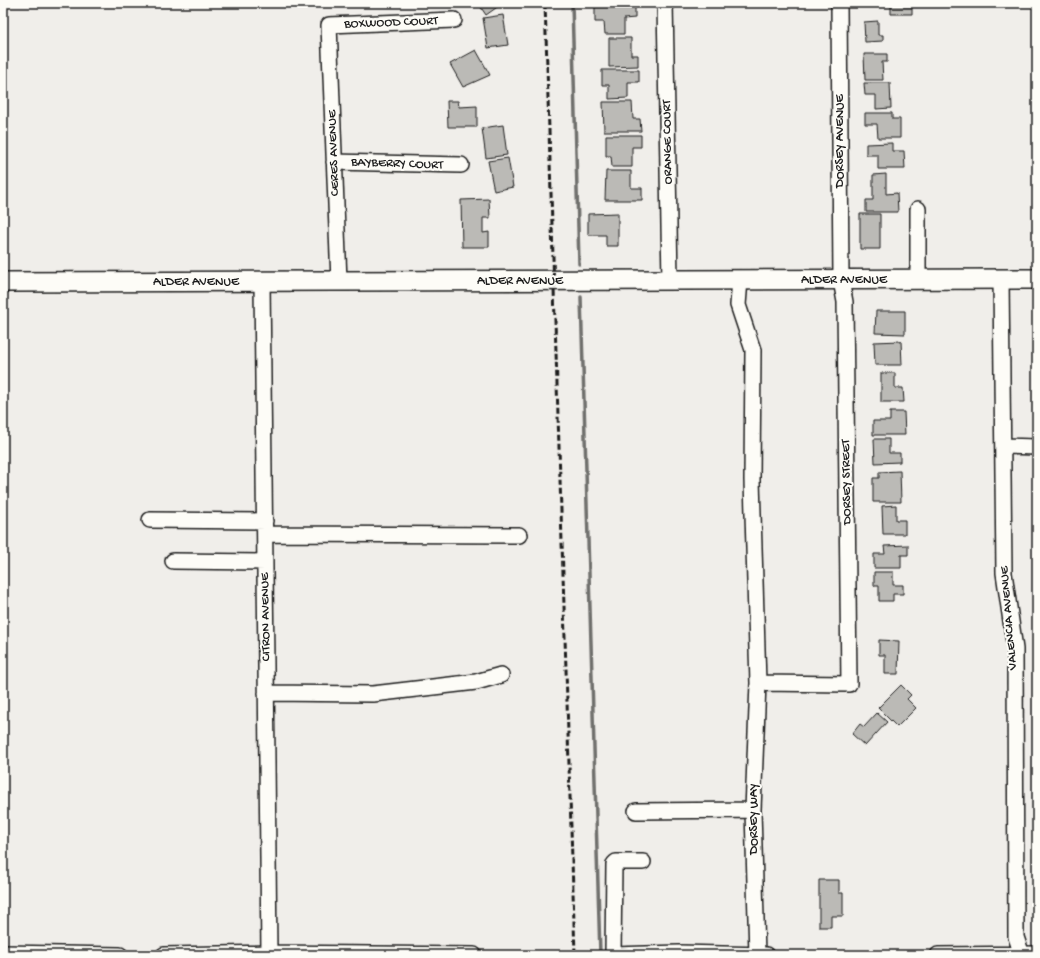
<svg xmlns="http://www.w3.org/2000/svg" width="1040" height="958" font-family="'Gochi Hand',sans-serif">
  <style>
    .lines { fill: none; stroke-linecap: round; stroke-linejoin: round }
    .stream { stroke: #706f6d; stroke-width: 3.5 }
    .building { fill: #bbbab6; stroke: #1c1c1c }
    .minor-casing { stroke: #1c1c1c; stroke-width: 18 }
    .major-casing { stroke: #1c1c1c; stroke-width: 22 }
    .minor { stroke: #fdfcf7; stroke-width: 15 }
    .major { stroke: #fdfcf7; stroke-width: 19 }
    .rail { stroke: #1c1c1c; stroke-width: 3; stroke-dasharray: 6 3; stroke-linecap: butt }
    .labels { text-anchor: middle; dominant-baseline: central; stroke-width: 4; stroke-linejoin: round; paint-order: stroke }
    .street-label { font-size: 13px; fill: #1c1c1c; stroke: #fdfcf7 }
  </style>
  <rect width="100%" height="100%" fill="#f0eeea"/>
  <filter id="ink" filterUnits="userSpaceOnUse"><feTurbulence type="fractalNoise" baseFrequency=".025" numOctaves="2"/><feDisplacementMap in="SourceGraphic" scale="8" xChannelSelector="R" yChannelSelector="G"/><feConvolveMatrix kernelMatrix="1 2 1 2 8 2 1 2 1" color-interpolation-filters="sRGB"/></filter>
  <g filter="url(#ink)">
    <g class="lines">
      <path class="stream" d="M572,3L579,264
        M581,297L600,955"/>
    </g>
    <path class="building" d="M478,3H503L486,15Z
      M875,3H912V14H891V5H875Z
      M635,6V18L624,19V34H605L604,22H595V7Z
      M503,15L508,45L488,48L483,18Z
      M878,21V35H883V41L865,42L864,22Z
      M609,38H631V55H638V66L609,67Z
      M476,50L490,75L463,87L450,64Z
      M864,54H887V62H882L883,80H865Z
      M602,70H639V82H628V98L609,99V85H602Z
      M864,83H890L891,108L876,109V95H865Z
      M447,101H458L459,107L477,106V127H448Z
      M603,102H632L633,119H640L641,131H604Z
      M865,113H892V119H900V138H878L877,124H865Z
      M503,125L507,155L486,158L482,128Z
      M606,135H641V147H632V167H612L611,156H606Z
      M892,143V151H904L905,169H878V155H866V144Z
      M508,158L513,187L494,191L488,161Z
      M606,171H631V188H642V200H605Z
      M886,174V194L897,193L898,212H866V200H873V175Z
      M489,199L490,218H483V233L489,232V247H462L461,200Z
      M618,213V246H606V235H588V214Z
      M860,214H880V249H860Z
      M876,311H905V334L875,333Z
      M901,341L902,365H875L874,342Z
      M881,373H895V388H903L904,402H881Z
      M890,412H904L905,435H873V421H890Z
      M874,439H889V453H900V462L875,463Z
      M900,471L901,502H873V478H879V472Z
      M896,505V520H905V534H883L882,506Z
      M908,545V555H901V568H874V554H885L884,546Z
      M874,572H893V585H903V594H893V601H879V586H874Z
      M879,640L899,641L898,674H885V655H879Z
      M901,685L911,695L907,699L916,708L897,727L878,708Z
      M877,713L887,722L865,746L852,734L860,724L864,727Z
      M819,880H839V893H843V916H831V927H819Z"/>
    <g class="lines">
      <g class="minor-casing">
        <path id="minor" d="M665,3L670,280
          M334,162L461,165
          M918,209V280
          M1001,279L1004,573L1015,649L1016,937L1022,955
          M740,280L738,305L753,350L752,480L758,683L753,810L757,955
          M339,281L329,25L454,20
          M262,282L269,953
          M1003,446L1037,447
          M150,520L265,521
          M265,534L519,535
          M173,561L265,562
          M758,683L849,684L845,302L841,280L839,3
          M266,693L373,694L476,682L501,675
          M636,811L753,810
          M643,862H616L614,864L613,955L679,953L766,955
          M3,953L120,955
          M164,955L269,953L474,955
          M938,955L1037,954"/>
      </g>
      <g class="major-casing">
        <path id="major" d="M3,282L1037,279"/>
      </g>
      <use href="#minor" class="minor"/>
      <use href="#major" class="major"/>
      <path class="rail" d="M545,3L575,955"/>
    </g>
  </g>
  <g class="labels">
    <g class="street-label">
      <text transform="translate(391 23) rotate(-2)">BOXWOOD COURT</text>
      <text transform="translate(840 141) rotate(-90)">DORSEY AVENUE</text>
      <text transform="translate(668 142) rotate(-91)">ORANGE COURT</text>
      <text transform="translate(334 153) rotate(-92)">CERES AVENUE</text>
      <text transform="translate(397 164) rotate(2)">BAYBERRY COURT</text>
      <text x="844" y="280">ALDER AVENUE</text>
      <text x="520" y="281">ALDER AVENUE</text>
      <text x="196" y="282">ALDER AVENUE</text>
      <text transform="translate(847 482) rotate(-91)">DORSEY STREET</text>
      <text transform="translate(266 617) rotate(-91)">CITRON AVENUE</text>
      <text transform="translate(1009 618) rotate(-95)">VALENCIA AVENUE</text>
      <text transform="translate(754 819) rotate(-90)">DORSEY WAY</text>
    </g>
  </g>
  <rect width="1040" height="958" fill="none" stroke="#fdfcf7" stroke-width="16"/>
  <rect x="8" y="8" width="1024" height="942" fill="none" stroke="#1c1c1c" stroke-width="1.5" filter="url(#ink)"/>
</svg>
